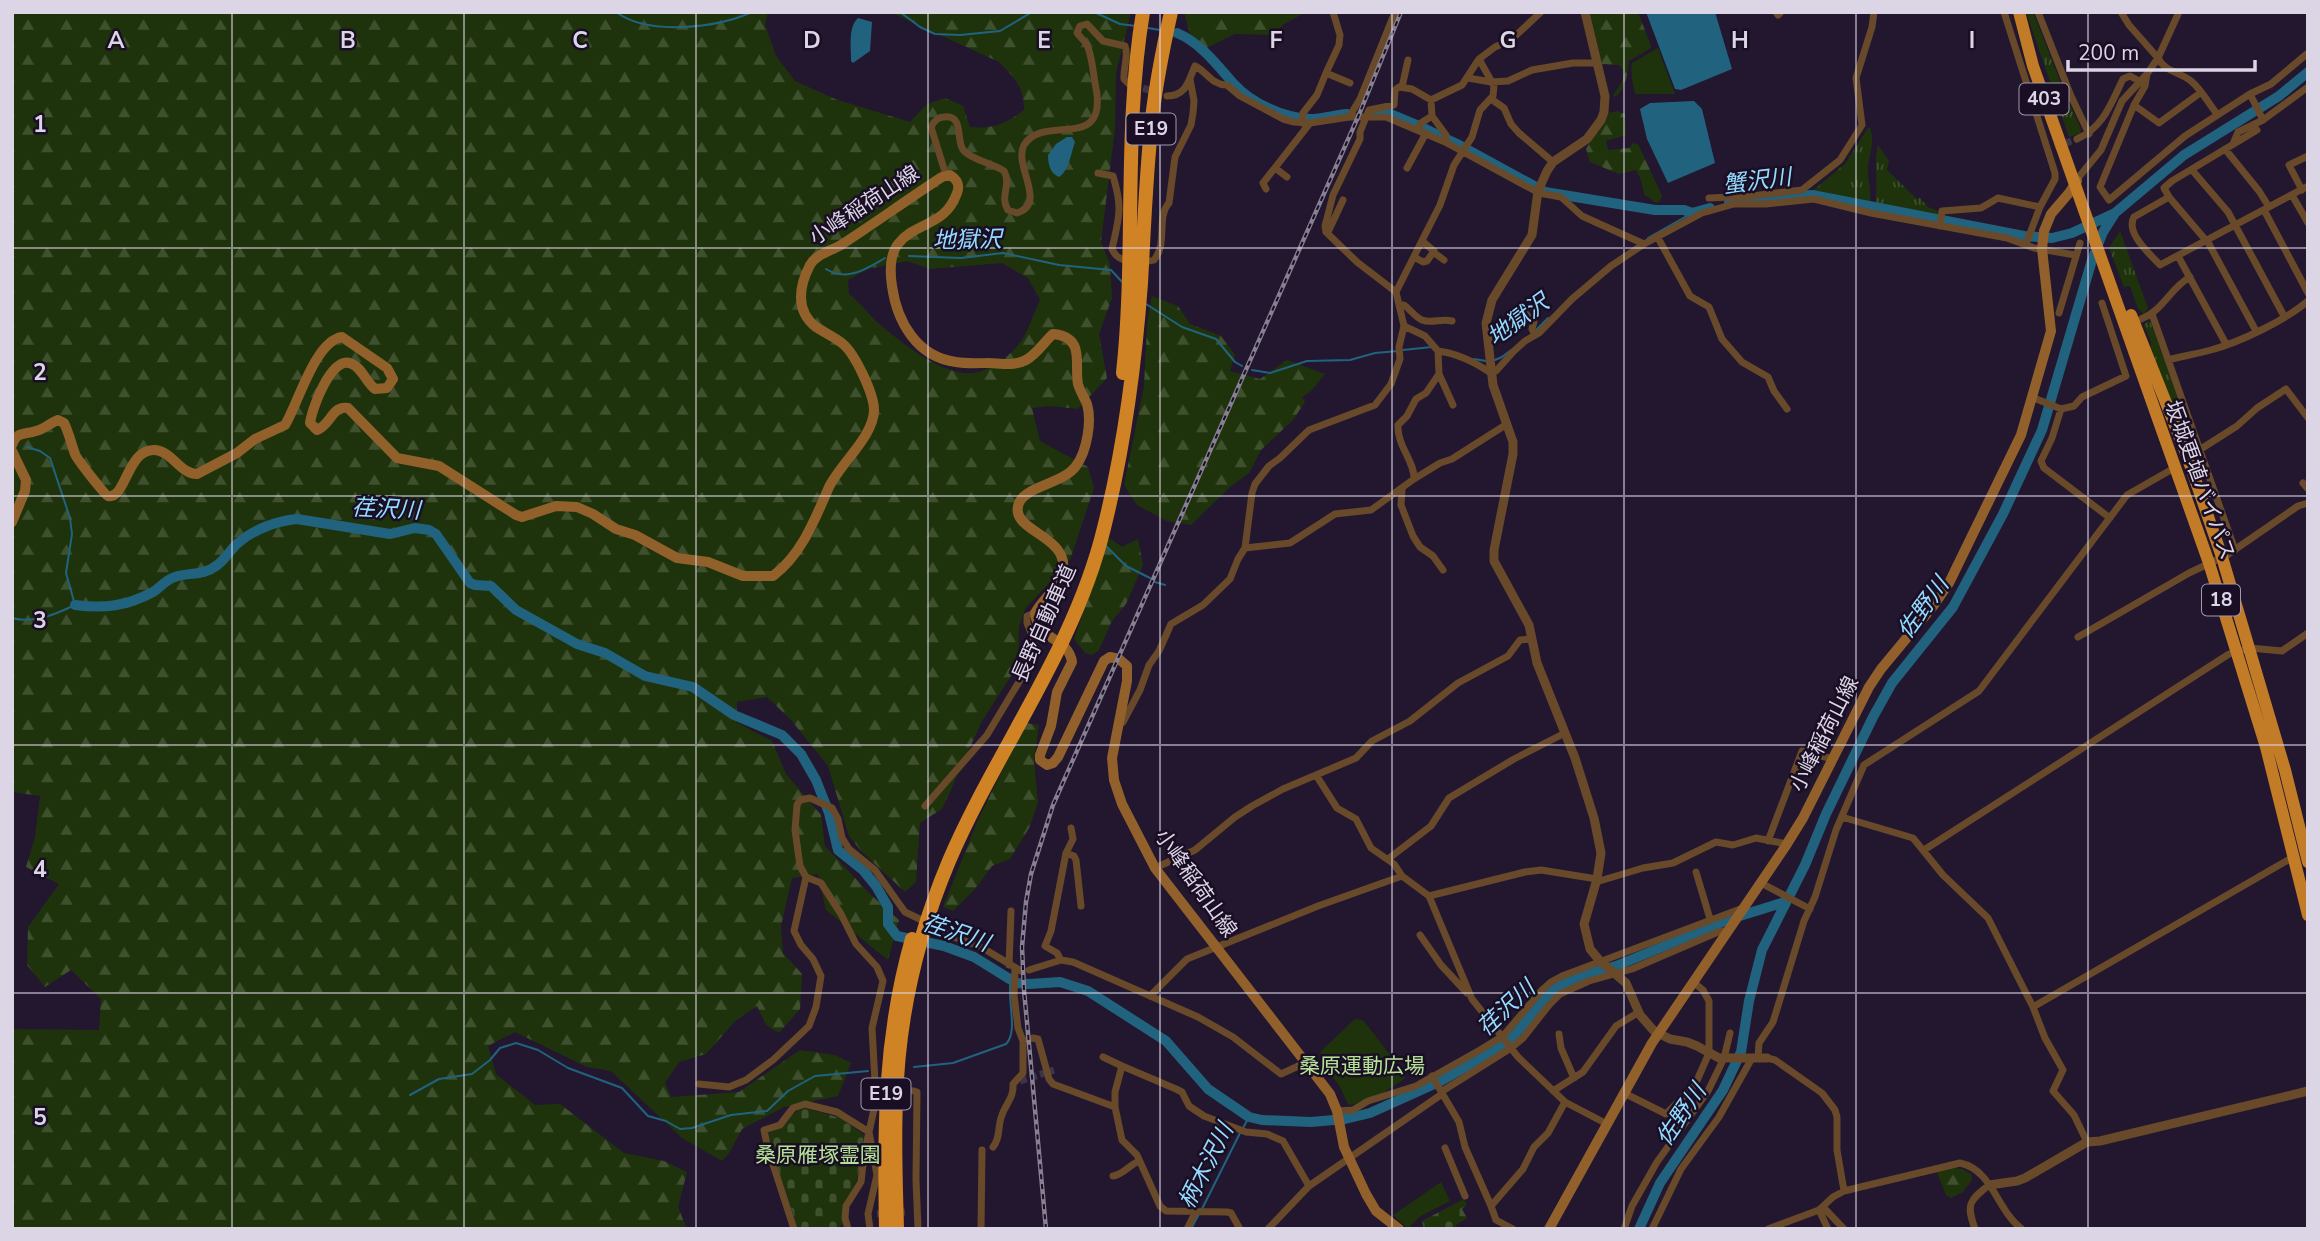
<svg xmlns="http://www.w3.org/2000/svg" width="2320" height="1241" font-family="'Nunito Sans','Noto Sans JP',sans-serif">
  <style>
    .grass { fill: url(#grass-tufts) }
    .forest { fill: url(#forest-firs); fill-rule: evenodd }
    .cemetery { fill: url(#cemetery-stones) }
    .park { fill: #1e330b }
    .water { fill: #21637f }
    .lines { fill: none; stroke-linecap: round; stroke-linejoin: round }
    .stream { stroke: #21637f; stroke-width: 2 }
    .river { stroke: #21637f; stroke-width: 10 }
    .minor-tunnel { stroke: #3e3449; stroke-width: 7; stroke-dasharray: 7 3.5; stroke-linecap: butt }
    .minor { stroke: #684929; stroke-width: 7 }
    .tertiary { stroke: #684929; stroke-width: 9 }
    .secondary { stroke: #92612b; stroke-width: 10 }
    .trunk { stroke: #c27b26; stroke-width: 12 }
    .motorway { stroke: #d08324; stroke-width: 14 }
    .rail-casing { stroke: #877f92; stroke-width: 4.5 }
    .rail { stroke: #190e24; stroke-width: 2; stroke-dasharray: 5; stroke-linecap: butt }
    .grid { fill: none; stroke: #dcd5e5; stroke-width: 2; stroke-opacity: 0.55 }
    .labels { text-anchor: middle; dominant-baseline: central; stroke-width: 5; stroke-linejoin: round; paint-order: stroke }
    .shield { fill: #190e24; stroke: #a299ab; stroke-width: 2 }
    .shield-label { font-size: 19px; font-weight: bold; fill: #dcd5e5 }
    .street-label { font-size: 21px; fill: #dcd5e5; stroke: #190e24 }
    .park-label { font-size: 21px; fill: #b5e196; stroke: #190e24 }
    .water-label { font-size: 23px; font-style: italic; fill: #93dbff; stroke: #190e24 }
    .grid-label { font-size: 23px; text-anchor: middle; font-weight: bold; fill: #dcd5e5; stroke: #190e24; stroke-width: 5; stroke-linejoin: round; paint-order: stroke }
  </style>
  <defs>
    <pattern id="grass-tufts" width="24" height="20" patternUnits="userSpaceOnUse" patternTransform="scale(1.75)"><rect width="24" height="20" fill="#1e330b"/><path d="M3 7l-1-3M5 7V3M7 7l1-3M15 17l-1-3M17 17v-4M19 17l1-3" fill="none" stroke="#3e502e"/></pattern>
    <pattern id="forest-firs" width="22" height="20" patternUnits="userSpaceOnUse" patternTransform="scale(1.75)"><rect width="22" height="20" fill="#1e330b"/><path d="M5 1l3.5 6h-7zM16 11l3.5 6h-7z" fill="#3e502e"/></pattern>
    <pattern id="cemetery-stones" width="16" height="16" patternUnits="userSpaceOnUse" patternTransform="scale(1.75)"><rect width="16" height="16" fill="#1e330b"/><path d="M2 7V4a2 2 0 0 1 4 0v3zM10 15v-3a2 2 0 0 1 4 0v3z" fill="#3e502e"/></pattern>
  </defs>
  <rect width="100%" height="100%" fill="#22172e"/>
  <path class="grass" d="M2026,12H2033L2065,94L2081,129L2080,133L2069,137Z
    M1868,128H1870C1876,143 1867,158 1868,174C1869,184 1871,192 1870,203L1810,193L1845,164Z
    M1878,145L1889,161L1887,170L1917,199L1920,198L1928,207L1938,211L1939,216L1875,204C1879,184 1873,166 1878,145Z
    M2120,231L2148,308L2144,314L2138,309L2130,286L2124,287L2109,248Z
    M2148,321L2151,323L2195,445L2193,450L2190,452L2150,351L2151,342L2144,325Z"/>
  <path class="forest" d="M12,12H768L765,24L776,56L795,81L835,99L910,122L927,104L945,98L963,106L970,127C995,129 1005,124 1024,110C1024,87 1015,78 999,62L890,12H1131L1116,73L1115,128L1101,242L1110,264L1112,298L1099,334L1107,378L1078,409L1051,406L1032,408L1040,441L1088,467L1094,488L1070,560L1025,609L1019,627L1018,665L982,721L942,809L920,823L916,882L905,892L862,852L849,836L828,766L791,720L767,697L737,702L736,722L772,741L786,774L821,815L825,846L870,894L899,920L888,960L826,910L818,874L792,878L781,926L783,953L802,974L800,1009L779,1033L766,1025L757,1006L735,1021L706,1054L679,1062L665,1083L671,1097L739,1092L800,1050L835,1055L851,1063L838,1096L784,1107L742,1129L729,1153L722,1161L682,1138L611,1071L587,1067L515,1032L488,1046L496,1074L535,1105L560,1104L624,1153L664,1161L687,1172L678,1207L687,1229H12V1029L99,1030L101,999L71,970L45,987L27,965L28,927L59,884L26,867L35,837L40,796L12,792ZM907,261L930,269L1002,263L1028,278L1040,300C1034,313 1029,328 1022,340C1010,357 985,376 963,373C935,369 905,345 884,328C871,318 862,304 849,294L848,280L868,269Z
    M1184,12H1306L1284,24L1273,35L1235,34L1206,48L1190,35Z
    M1590,12H1638L1651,46V48L1629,61C1627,74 1627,88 1615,97L1613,95L1623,81V70L1619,65L1602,64Z
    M1617,111L1625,114L1626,135L1606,141L1608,150L1629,148L1633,143L1638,144L1662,196L1660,201L1656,203L1644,194L1641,180L1636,170L1619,174L1590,162L1586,149C1593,136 1602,128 1609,113Z
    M1152,296L1178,306L1190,324L1221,336L1235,355L1230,371L1260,379L1287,360L1325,374L1311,391L1302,397L1305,402L1293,420L1261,450L1249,473L1230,487L1191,525L1167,521L1137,505L1124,485L1144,386L1147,325Z
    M1109,538L1122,547L1138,539L1143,565L1126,604L1112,621L1099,650L1092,655L1085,653L1074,639Z
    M1026,723L1039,725L1034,761L1038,803L1029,828L1010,859L992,866L975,889L953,911L943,907L978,820Z
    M1954,1168L1962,1169L1971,1174L1972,1180L1963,1192L1951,1198L1946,1195L1937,1172Z"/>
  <path class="cemetery" d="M805,1108L841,1118L864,1135L857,1181L843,1206V1224L837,1229H798L771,1148L769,1132C790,1128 787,1112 805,1108Z
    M1464,1199L1467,1205L1462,1209L1467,1218L1456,1225L1457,1229H1424L1422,1221Z"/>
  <path class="park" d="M1658,48L1675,94H1635C1633,83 1630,74 1632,63Z
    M1355,1019L1363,1020L1405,1074L1404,1079L1382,1094L1351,1105L1348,1104L1340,1087L1320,1059L1321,1051Z
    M1441,1182L1450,1201L1419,1217L1408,1229L1393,1215Z"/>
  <path class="water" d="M1646,12H1715L1732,69L1681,90L1675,89Z
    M858,18L872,22L870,51L853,63L851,61C851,47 848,27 858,18Z
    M1694,101L1702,109L1715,163L1668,183L1647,139L1640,109L1650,103Z
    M1067,137H1072L1075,142C1071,153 1069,171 1059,177C1050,173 1048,164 1048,155L1056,144Z"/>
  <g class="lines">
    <path class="stream" d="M616,12C648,36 717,28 752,12
      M900,12L920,27L935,34L960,35L1000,31L1032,12
      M1094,12L1120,24L1136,26
      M1148,28L1160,30
      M1648,238L1692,213
      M909,256L961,258L1003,253L1059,265L1111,270L1124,284
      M826,269C847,282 866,269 885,258
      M1146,304L1182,327L1216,339L1235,362L1242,366
      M1535,331L1548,318
      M1403,350L1432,347
      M1474,359L1486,361
      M1495,360L1502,357L1511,350
      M1252,370L1270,373L1307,361L1350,360L1375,353L1398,351
      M1106,546L1126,566L1150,578
      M1155,582L1165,585
      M12,618C34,624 56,614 75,605L66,573L72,534L70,518L50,458L40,451L27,447
      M914,1067L953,1063L1006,1044C1019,1031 1006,998 1011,980
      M410,1095L439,1079L472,1074L490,1060L500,1048L516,1043L538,1050L568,1068L622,1088L648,1116L666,1121L680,1129L692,1128L731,1115L767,1111L788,1091L815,1076L868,1071
      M1243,1128L1249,1117
      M1202,1209L1240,1133
      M1191,1229L1199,1214"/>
    <path class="river" d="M1177,33C1201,43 1217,65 1233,83C1251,103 1283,118 1310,119C1322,119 1335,115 1347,114
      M1374,113H1388L1417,125L1457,144L1545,192L1655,210H1684L1692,213L1710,208
      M1729,202L1812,195L2024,236L2052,238L2072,233L2115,213
      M75,605C104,609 127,606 153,592C161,587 165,580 175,577C189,572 203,576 216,566C225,560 230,550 238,543C254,529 277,521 297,519L390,534L415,528L429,530L436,534L470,583L475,585L491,586L516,610L577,644L605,653L645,676L693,687L734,715L782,735L801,754L816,780L829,813L838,850L863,870L876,886L888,907V924L897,936L944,946L974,957L1016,983L1029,984L1060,982L1088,991L1166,1041L1208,1089L1249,1117L1262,1120L1311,1122L1345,1119L1370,1113L1441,1081L1502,1046L1512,1038L1548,995L1561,985L1578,977L1616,966L1730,919L1785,902
      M1639,1229L1660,1183L1723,1090L1741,1052L1749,1001L1762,950L1805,865L1826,814L1873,717L1892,683L1953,607L2003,514L2042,430L2092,260L2103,232L2115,213L2184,155L2279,96L2308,72"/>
    <path class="minor-tunnel" d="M1133,85L1158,93
      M2055,147L2077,139
      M1020,1081L1054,1070
      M879,1087L914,1091
      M877,1214L905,1212"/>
    <path class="minor" d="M1333,12L1340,35L1339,45L1326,73L1350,83
      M1776,12L1778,15L1781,12
      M2004,12L2055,173V179L2040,207L2026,244
      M2038,12L2071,96L2089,134
      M2121,12L2129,25L2158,58C2165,72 2180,72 2191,81C2201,89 2209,104 2217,114
      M2147,74L2145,86L2134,105L2100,187L2109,200L2185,136L2250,94L2271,84L2308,53
      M1468,78L1491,82L1508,81L1532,70L1573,63H1596
      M1402,87L1408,60
      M2250,94L2263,120
      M1167,96C1186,96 1188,82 1195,66C1206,71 1213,86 1227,85L1240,96L1283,119L1294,122L1310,123L1349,117H1386L1445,142L1539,193L1561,197L1582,216L1644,244
      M1491,99L1504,108L1511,124L1519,133L1553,162
      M1431,100L1462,85L1479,59L1495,47L1511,40L1541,12
      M1431,100L1432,116L1446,135L1445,142
      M2134,105L2159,123L2200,93
      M1349,117L1360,99L1395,12
      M1302,123L1303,113L1317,95L1326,73
      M1418,130L1421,123L1432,116
      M2257,130L2172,181L2164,188L2169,197L2134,217C2125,233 2150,254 2160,265L2308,186
      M2077,139C2104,127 2111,103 2123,79L2130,76L2139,81
      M2233,144L2238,132L2263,120L2308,87
      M2225,149L2259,191L2269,207
      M1275,168L1287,177
      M1407,168L1426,133
      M2192,170L2228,212L2284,316
      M1098,173L1113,176C1123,209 1119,217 1112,249C1118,264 1140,264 1154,260C1168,244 1156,217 1169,203L1175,157L1191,125L1193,113L1194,101L1190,79
      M946,175L931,127C934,121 938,117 944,117C965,114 955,142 964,151C974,161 993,163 1004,171C1012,185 999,196 1008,210L1017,213C1048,203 1013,166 1024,145C1044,112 1111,155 1095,83C1093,71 1092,56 1087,45C1085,41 1080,37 1077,33L1080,26L1087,24L1103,41L1125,46C1129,56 1123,68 1124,79L1129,84
      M2078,178L2101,150L2122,101L2147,74L2158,58L2179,12
      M1266,189L1263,183L1310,123
      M2302,190L2289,165L2308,156
      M2292,195L2308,223
      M2169,197L2209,244L2256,331
      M1709,198L1752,196L1802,190L1840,160L1862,125L1856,78L1872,27L1874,12
      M2264,210L2308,293
      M1940,226L1942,211L1981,208L1998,198L2040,207
      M1326,232L1357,262L1396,292L1404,326L1425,336L1438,351C1456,353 1476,363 1491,373L1496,371L1514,351L1525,341L1539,333L1572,299L1611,266L1644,244L1702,213L1734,204H1766L1814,199L1871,213L2007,238L2034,248L2075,255
      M1326,232L1325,226L1333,195L1360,139V132L1369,110L1394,105L1395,90L1399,87L1412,89L1431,100
      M1326,232L1329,230L1343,200
      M1657,236L1690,296L1709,307L1722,339L1742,362L1768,377L1774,391L1787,409
      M1433,252L1444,260
      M2178,256L2226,344
      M1414,257L1423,262L1427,261L1434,251L1422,241
      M1396,292L1440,205L1454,165L1472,137L1480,110L1493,96L1494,86L1479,59
      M1400,305H1404C1411,310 1415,317 1422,320C1432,324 1441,318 1452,321
      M1516,311L1524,312L1534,322L1532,329L1535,335
      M2059,313L2080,243
      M2152,314L2235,550
      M2141,319C2163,311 2170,288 2190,277
      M2168,360C2182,356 2197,354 2211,350C2240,342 2284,321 2308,301
      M1439,374L1453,405
      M2034,398L2061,409
      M2061,409L2074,406L2082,397L2126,376L2102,303
      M2061,409L2052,438L2041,461L2044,468L2110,518
      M2193,454L2237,426L2257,408L2286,389L2308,418
      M1414,479C1415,462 1397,446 1398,425L1407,416L1416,399L1426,393L1439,374L1438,351
      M2303,483L2308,489
      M1402,489L1401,505L1413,536L1420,547L1433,556L1443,570
      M1245,548L1290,543L1335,514L1371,510L1414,479L1440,463L1452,459L1507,424
      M2078,637L2189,573L2227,555L2298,506L2308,503
      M1123,722L1140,690L1149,665L1159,651L1171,624L1203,605L1230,579L1238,559L1245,548L1252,493L1255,484L1269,466L1280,458L1309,430L1375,405L1391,384L1400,359L1399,347L1404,326
      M1316,775L1337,808L1356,819L1371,848L1394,864L1402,876L1429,896L1472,999L1518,1057L1565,1102L1607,1124
      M925,806L987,735L1028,667L1035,650V643L1027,623V616L1035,613
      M1842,817L1913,838L1943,875L1988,918L2033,1007
      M1071,828L1073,839L1066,853L1074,856L1076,860L1081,906
      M1768,841L1802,751L1833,759
      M1924,850L2229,654L2250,648L2282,651L2308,633
      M1388,859L1431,826L1449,798L1514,759L1565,733
      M1155,868L1195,850L1235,817L1252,806L1283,789L1356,758L1372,741L1410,721L1458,683L1508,656L1520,640L1531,639
      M1696,872L1710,919
      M1596,882L1643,868L1673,863L1716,842L1733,845L1756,838L1787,844
      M1761,883L1810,909
      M1429,896L1525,872L1541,870L1597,879
      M1420,935L1441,965L1467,993
      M1061,960L1057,953L1045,946L1051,931L1066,853
      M1009,965L1011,911
      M1029,970L1061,960L1073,962L1198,1017L1233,1037L1281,1074L1307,1062
      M1150,996L1187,959L1318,906L1402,876
      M1559,1034L1561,1048L1574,1078
      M1023,1041L1033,1038L1038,1039L1049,1079L1053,1084L1115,1107
      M1103,1057L1122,1066
      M1758,1058L1759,1043L1773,1022L1804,921L1815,897L1836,830L1864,765L1979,691L2127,495L2169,471
      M1767,1058L1775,1060L1822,1093L1835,1110L1837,1117V1150L1844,1191
      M1432,1076L1459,1122L1465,1147L1491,1206
      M699,1084L729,1087L746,1080L773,1060L809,1026L816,1007L821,976L813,959L801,945L794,931L806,877
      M914,1091L917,1092L916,1180L918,1229
      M1553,1091L1583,1072L1616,1026L1639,1012
      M1624,1093L1666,1114L1695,1085L1709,1053V1001L1703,990L1693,982
      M1337,1111L1353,1110L1368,1101L1416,1086L1480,1050L1503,1036L1542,990L1551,982L1562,976L1743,908
      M2087,1142L2074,1115L2053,1091L2063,1070L2045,1038L2033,1007L2295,856
      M993,1147C1001,1137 997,1127 1002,1115C1006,1103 1014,1098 1013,1084L1023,1073V1041L1018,1028L1014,995L1015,969
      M1445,1148L1465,1196
      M1113,1176C1123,1175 1129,1165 1139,1161
      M1823,1207L1844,1229
      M1819,1210L1828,1229
      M794,1229L768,1149L764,1130L780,1125L793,1108L805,1104L837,1112L869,1132L877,1175L868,1214L870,1229
      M848,1229L845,1218L846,1206L861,1182L864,1155L876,1100L872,1028L883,981L877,967L856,944L841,914L821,883L806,877L800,866L795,830L797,805L800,800L810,798L832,808L838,819L842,838L849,849L875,870L905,912L932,925L943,933L981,947L1021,971
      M981,1229L982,1150
      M1187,1229L1194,1215V1210
      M1240,1229L1231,1213L1227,1212L1166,1211L1160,1206L1137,1155L1122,1140L1115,1107V1092L1122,1066L1176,1089L1182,1092L1189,1106L1204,1116L1246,1132L1267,1134L1283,1141L1309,1186
      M1268,1229L1309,1186L1442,1094L1444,1090L1511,1048L1523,1038L1549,1005L1560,994L1589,981L1632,969L1718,932L1723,931L1727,933
      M1513,1229L1496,1220L1491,1206L1523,1169L1534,1147L1548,1133L1565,1102
      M1624,1229L1632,1206L1657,1162L1708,1091L1724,1058L1730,1033
      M1652,1229L1681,1169L1719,1117L1752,1058
      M1768,1229L1819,1210L1833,1197L1844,1191L1960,1163C1993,1170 1997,1211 2022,1229
      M1975,1229C1966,1204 1969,1201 1989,1185"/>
    <path class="tertiary" d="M1585,12L1605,96L1604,112L1601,120L1587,139L1553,162L1547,171L1538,191L1532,235L1492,300L1486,323L1493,385L1513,442V454L1494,550V561L1529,625L1537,663L1575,758L1594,818L1601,853L1597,879L1584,924L1590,949L1600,961L1626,983L1640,1015L1654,1031L1670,1039L1687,1042L1697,1046L1719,1058H1767
      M1989,1185L2017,1181L2025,1178L2087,1142L2100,1141L2308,1091"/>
    <path class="secondary" d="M12,445C17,431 24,435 36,431C44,429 50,423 58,420L64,423C69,433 71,443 75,454C76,458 105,495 108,496C126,500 127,448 155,450C172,451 180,474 197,474L237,453L255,439L285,425C298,404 315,341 342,337L387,368L393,379L387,388L375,389C366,382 362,368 352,364C332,354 312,408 310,423L317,430C331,425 332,405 348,408L397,458L439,466L516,515L522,517L556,506L577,507L593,514L616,529L635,535L677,558L708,562L743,576H773C802,554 815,519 829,487C840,464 874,436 874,410C874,394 855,354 843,344C835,337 825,333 816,327C795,311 799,286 810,265C816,254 831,251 841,245C875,223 908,199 942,177L950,175C958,180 960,185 957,193C945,227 916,221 898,244C889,256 890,273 892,286C897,322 917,357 956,362C967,364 978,363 989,363C1001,364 1015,366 1026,360C1037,354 1044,342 1053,334C1086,337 1074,364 1078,384C1080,391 1084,397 1087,404C1092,421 1087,451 1076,466C1063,484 1026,486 1019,503C1007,532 1073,535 1062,574C1058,588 1042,600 1035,613C1038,642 1068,636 1072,662L1057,692L1051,726L1040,755V760L1047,765L1053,763L1058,757L1104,661L1110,657L1119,659L1127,666V681L1112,758L1114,780L1122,804L1155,868L1330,1094L1337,1111L1344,1147L1366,1194L1376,1211L1399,1229
      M12,451L26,480L25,491L12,522
      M1549,1229L1652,1043L1785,847L1803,818L1869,687L1881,669L1934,605L1949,583L2021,435L2051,331L2042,249L2044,231L2051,214L2069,193L2077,181"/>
    <path class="trunk" d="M2019,12L2033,66L2209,563L2266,747L2308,915
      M2131,315L2186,453L2222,557L2285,770L2308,862"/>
    <path class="motorway" d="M1123,373C1136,253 1123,132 1143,12
      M886,1229C884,1128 884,1037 912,939
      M897,1229C896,1186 894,1144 896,1102C898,1019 917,937 949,861C997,749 1075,648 1104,528C1124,448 1135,366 1141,283C1144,229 1146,173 1152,119C1156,83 1163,48 1171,12"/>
    <g class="rail-casing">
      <path id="rail" d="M1046,1229L1024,990L1022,947L1026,902L1031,874L1053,805L1358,117L1401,12"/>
    </g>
    <use href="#rail" class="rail"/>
  </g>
  <path class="grid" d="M232,12V1229M464,12V1229M696,12V1229M928,12V1229M1160,12V1229M1392,12V1229M1624,12V1229M1856,12V1229M2088,12V1229M12,248H2308M12,496H2308M12,745H2308M12,993H2308"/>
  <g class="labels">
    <g class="shield">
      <rect x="2019.5" y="83.5" width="49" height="31" rx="5"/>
      <rect x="1126.5" y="113.5" width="49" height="31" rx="5"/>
      <rect x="2202" y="584.5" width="38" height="31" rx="5"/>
      <rect x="861.5" y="1078.5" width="49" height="31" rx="5"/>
    </g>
    <g class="shield-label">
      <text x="2044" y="99">403</text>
      <text x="1151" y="129">E19</text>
      <text x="2221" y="600">18</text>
      <text x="886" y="1094">E19</text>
    </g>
    <g class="street-label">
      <text transform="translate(864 205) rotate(-33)">小峰稲荷山線</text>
      <text transform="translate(2200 480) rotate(70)">坂城更埴バイパス</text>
      <text transform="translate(1044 623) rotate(-66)">長野自動車道</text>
      <text transform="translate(1824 734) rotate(-63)">小峰稲荷山線</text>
      <text transform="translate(1196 883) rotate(55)">小峰稲荷山線</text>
    </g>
    <g class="park-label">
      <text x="1362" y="1066">桑原運動広場</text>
      <text x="818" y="1155">桑原雁塚霊園</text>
    </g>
    <g class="water-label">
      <text transform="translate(1757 181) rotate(-7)">蟹沢川</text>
      <text transform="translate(967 240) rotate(-1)">地獄沢</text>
      <text transform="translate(1518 320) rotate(-36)">地獄沢</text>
      <text transform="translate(386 509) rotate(3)">荏沢川</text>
      <text transform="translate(1923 608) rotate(-54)">佐野川</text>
      <text transform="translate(956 933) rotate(19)">荏沢川</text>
      <text transform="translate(1506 1008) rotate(-43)">荏沢川</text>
      <text transform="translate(1681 1115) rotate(-56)">佐野川</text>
      <text transform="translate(1206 1166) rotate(-63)">柄木沢川</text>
    </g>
  </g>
  <g class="grid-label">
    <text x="116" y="48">A</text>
    <text x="348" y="48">B</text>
    <text x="580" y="48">C</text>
    <text x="812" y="48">D</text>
    <text x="1044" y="48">E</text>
    <text x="1276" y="48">F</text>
    <text x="1508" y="48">G</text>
    <text x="1740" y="48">H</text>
    <text x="1972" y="48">I</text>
    <text x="40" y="132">1</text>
    <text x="40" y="380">2</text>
    <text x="40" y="628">3</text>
    <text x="40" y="877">4</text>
    <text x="40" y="1125">5</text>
  </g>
  <rect width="2320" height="1241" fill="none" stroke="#dcd5e5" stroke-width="28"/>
  <path d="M2068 60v10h187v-10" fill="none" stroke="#dcd5e5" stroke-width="3.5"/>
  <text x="2078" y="60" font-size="21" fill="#dcd5e5" stroke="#190e24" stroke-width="5" paint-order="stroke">200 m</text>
</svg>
